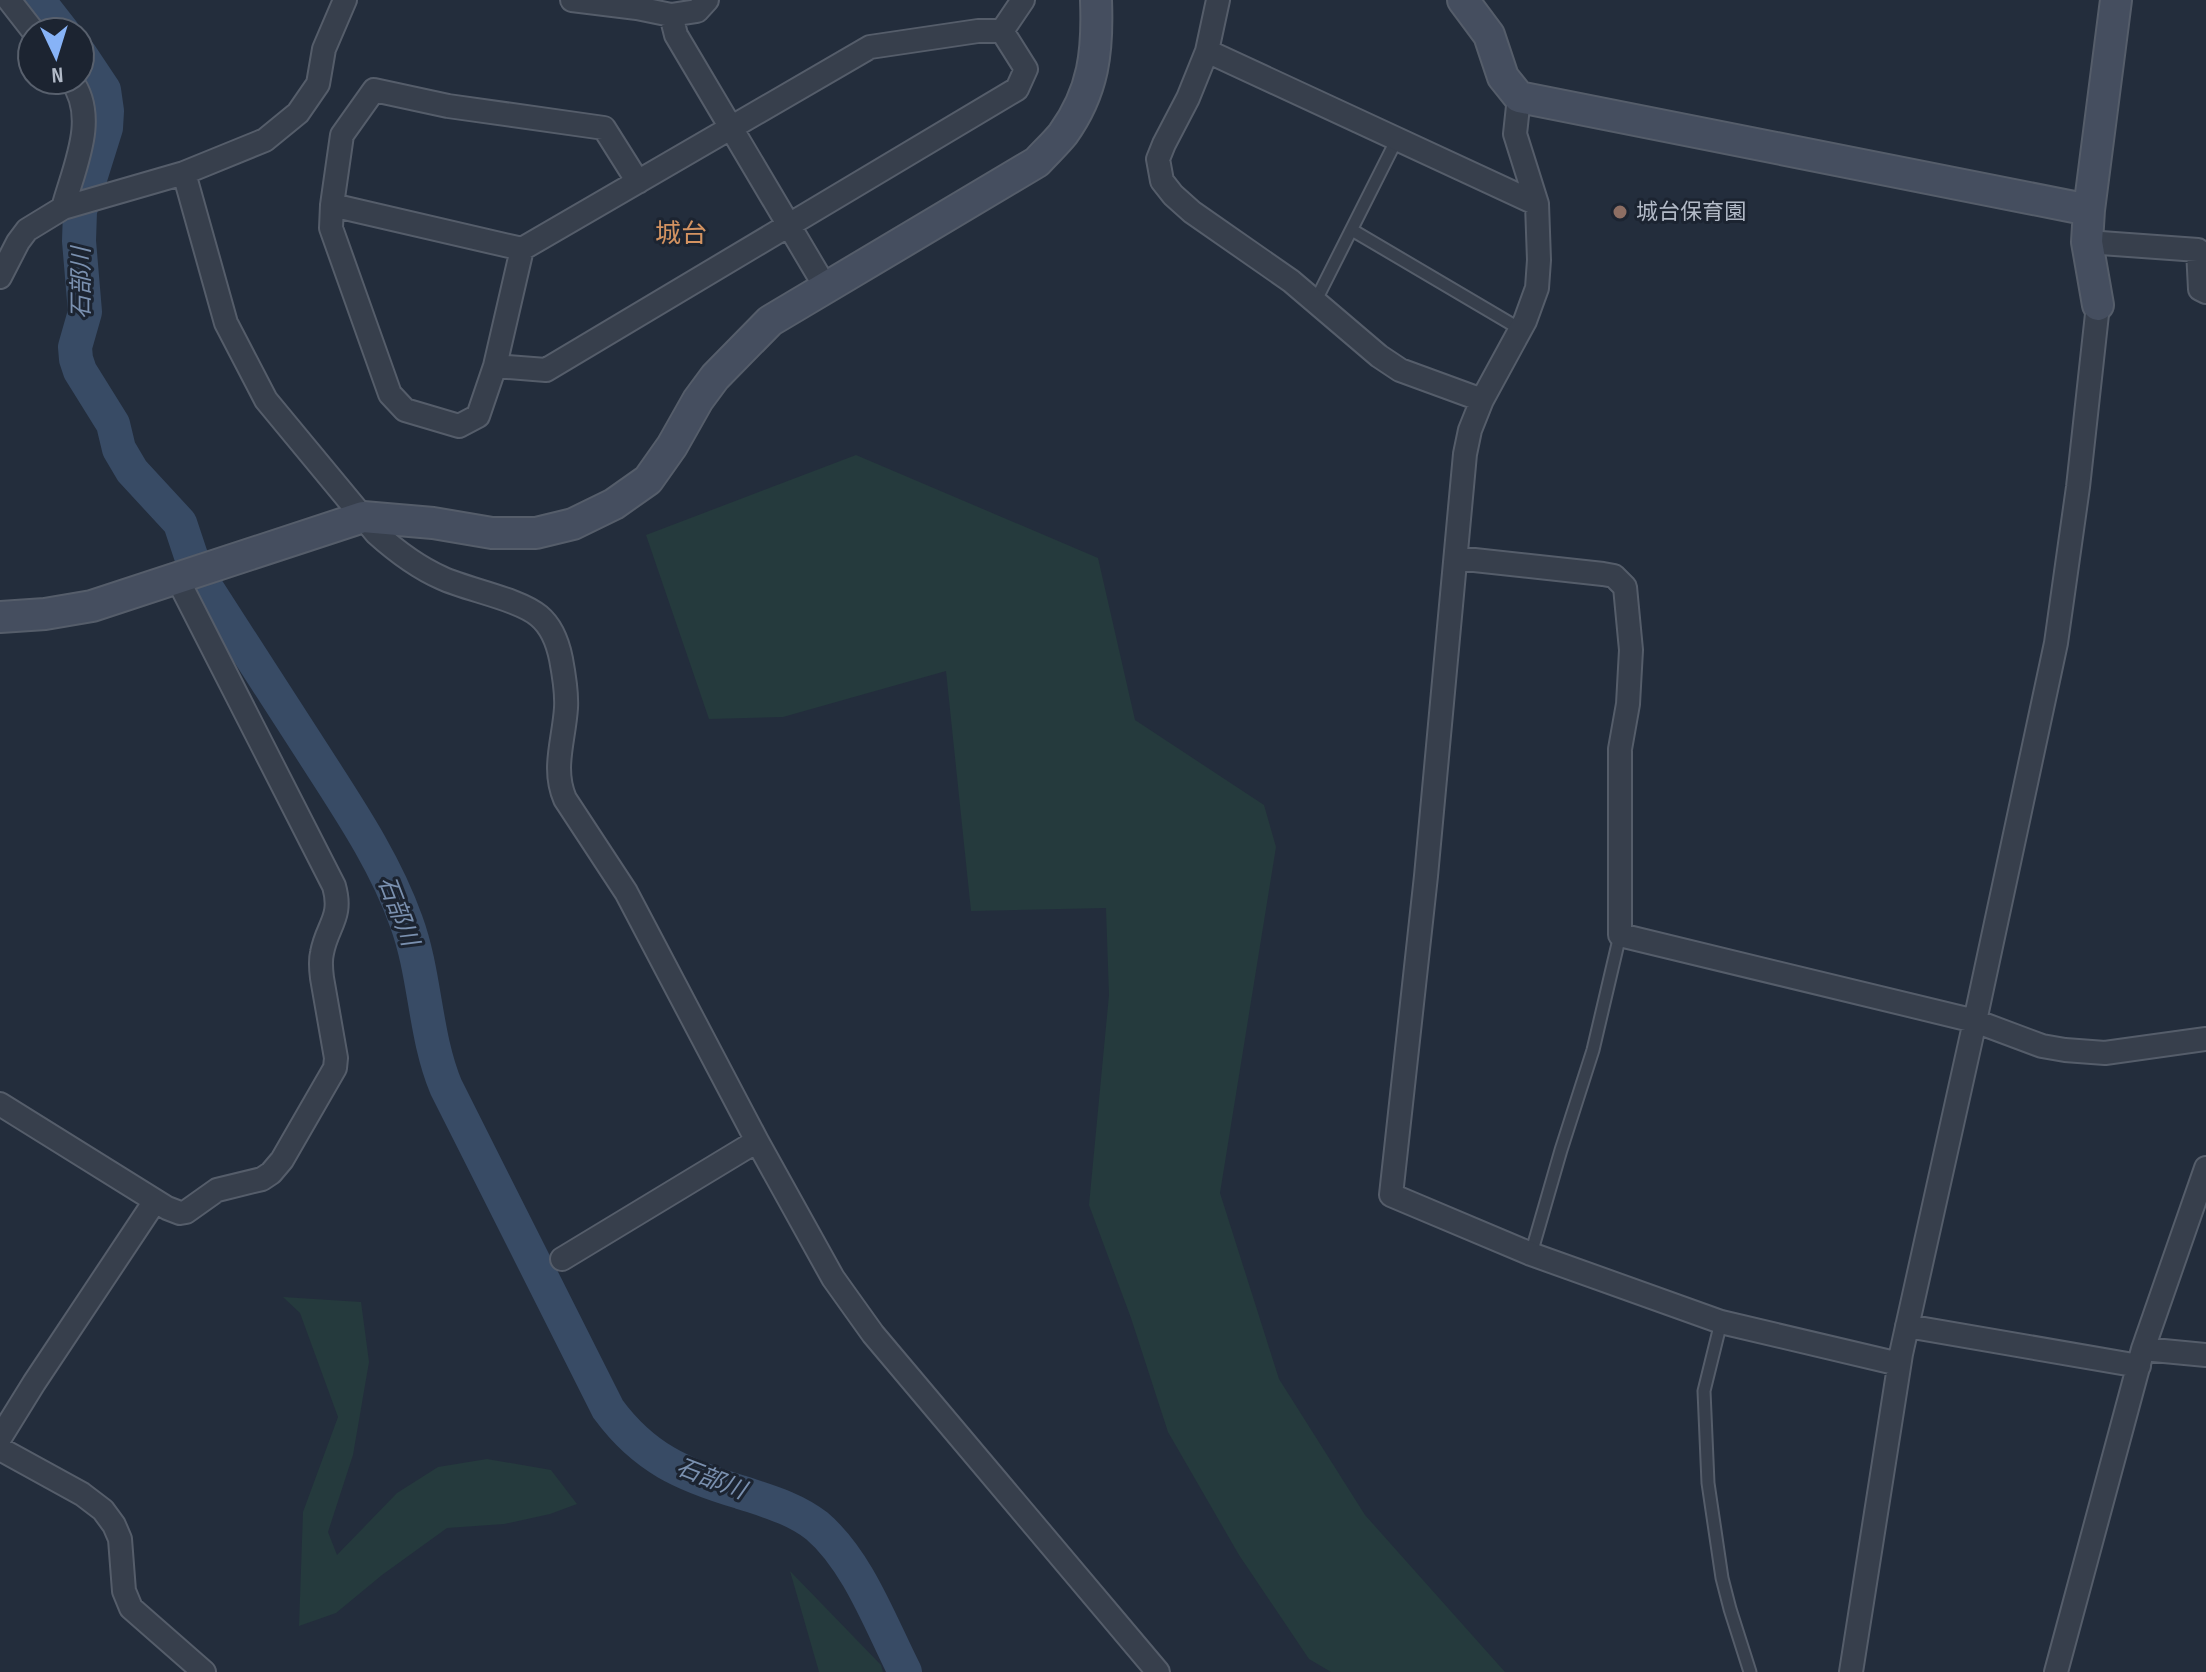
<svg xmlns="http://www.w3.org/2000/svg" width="2206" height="1672" font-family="'Sofia Sans Condensed','Noto Sans JP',sans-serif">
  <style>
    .green { fill: #253a3d }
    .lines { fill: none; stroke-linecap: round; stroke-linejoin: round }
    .river { stroke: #384b65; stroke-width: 34 }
    .lane-casing { stroke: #555d6a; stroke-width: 15 }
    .street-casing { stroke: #555d6a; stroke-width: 26 }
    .secondary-casing { stroke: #555d6a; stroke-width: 34 }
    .lane { stroke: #373f4c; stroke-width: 11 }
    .street { stroke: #373f4c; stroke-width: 22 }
    .secondary { stroke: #454e5f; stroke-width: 30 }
    .education-dot { fill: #8d6e63; stroke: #1c2431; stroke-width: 3 }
    .labels { text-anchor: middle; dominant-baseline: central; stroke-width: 6; stroke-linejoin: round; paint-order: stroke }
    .poi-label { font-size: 22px; fill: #b2bac7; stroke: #1c2431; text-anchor: start }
    .water-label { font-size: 24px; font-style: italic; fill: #7a90af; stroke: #1c2431 }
    .quarter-label { font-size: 26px; fill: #d49361; stroke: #1c2431 }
  </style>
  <rect width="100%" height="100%" fill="#232d3c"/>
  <path class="green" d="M856,455L1098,558L1135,720L1264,805L1276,847L1220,1193L1279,1379L1365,1515L1505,1672H1331L1309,1659L1239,1555L1168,1432L1131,1318L1089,1205L1109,995L1106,908L971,911L946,671L783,717L709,719L646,535Z
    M283,1297L361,1302L369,1362L353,1455L328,1532L337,1555L397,1493L438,1467L487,1459L551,1470L577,1504L550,1514L504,1524L447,1528L382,1575L336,1613L299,1626L303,1512L338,1417L300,1313Z
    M790,1571L881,1665L883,1672H819Z"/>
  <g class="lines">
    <path class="river" d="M38,0L63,32
      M80,54L104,90L107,111L106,128L80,211L79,241L85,312L75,347L76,359L80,371L113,424L119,449L132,471L180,523L191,556L206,587C242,643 279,700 315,756C349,809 385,862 406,921C426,975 424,1034 446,1087L608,1409C644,1458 683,1475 740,1492C767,1501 794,1508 817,1526C858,1561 881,1625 905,1672"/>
    <g class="lane-casing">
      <path id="lane" d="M1352,230L1520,329
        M1315,302L1397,139
        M1531,1254L1561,1150L1593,1050L1620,935
        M1721,1322L1704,1391L1708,1483L1722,1578L1730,1609L1750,1672"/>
    </g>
    <g class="street-casing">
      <path id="street" d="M9,0L34,32
        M572,0L637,8L671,15L697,11L707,0
        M1218,0L1207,51L1188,98L1164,144L1158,159L1162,181L1173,195L1192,212L1291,281L1379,356L1400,370L1482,400
        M671,15L676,35L826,288
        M1002,31L1023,0
        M1207,51L1537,204
        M1519,97L1515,134L1537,204L1539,260L1537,288L1525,321L1482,400L1470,430L1465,454L1426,876L1391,1195L1531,1254L1721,1322L1899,1364
        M184,173L226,323L266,400L376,533C396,551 417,567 442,578C468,590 519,599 539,616C551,626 558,644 561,659C564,675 567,693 566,708C564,740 552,769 565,799L626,892L757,1141L833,1278L873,1334L1158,1672
        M332,205L522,249L870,47L978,31H1002
        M63,208C74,167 99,117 71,80
        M2087,242L2198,250L2200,289L2206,292
        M522,249L495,366L478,416L459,426L405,410L390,394L331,228L332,205L342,135L374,90L448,106L604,128L638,182
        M0,277L18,242L27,230L63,208L184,173L265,140L298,113L318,84L324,49L345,0
        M495,366L546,370L1017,89L1026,69L1002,31
        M1456,558L1603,574L1614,576L1625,587L1631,650L1628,704L1620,749V935L1975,1021L2042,1046L2065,1050L2105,1053L2206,1039
        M0,1104L167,1208L180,1213L186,1212L217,1190L262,1179L271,1173L282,1160L335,1068L336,1058L322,978C321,970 320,961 322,953C327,925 343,918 334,886L177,578
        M562,1259L757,1141
        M1907,1326L2139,1366
        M2143,1349L2206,1355
        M0,1438L34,1383L155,1201
        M0,1449L82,1494L103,1510L114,1525L120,1539L124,1591L131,1608L204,1672
        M1851,1672L1901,1354L1975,1021L2056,643L2078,487L2098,305
        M2056,1672L2143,1349L2206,1168"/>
    </g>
    <g class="secondary-casing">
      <path id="secondary" d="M1463,0L1489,35L1503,77L1519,97L2089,210
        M2098,305L2087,242L2089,210L2116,0
        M0,617L45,614L92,606L363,517L433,523L492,533H536L573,524L614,504L648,480L672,446L698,400L715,377L770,321L1037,162C1045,153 1055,144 1063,134C1094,91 1098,51 1096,0"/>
    </g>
    <use href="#lane" class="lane"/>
    <use href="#street" class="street"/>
    <use href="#secondary" class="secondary"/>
  </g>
  <circle class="education-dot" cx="1620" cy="212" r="8"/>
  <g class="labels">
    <g class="poi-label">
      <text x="1636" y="212">城台保育園</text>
    </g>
    <g class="water-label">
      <text transform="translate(81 283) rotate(-90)">石部川</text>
      <text transform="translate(398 911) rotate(69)">石部川</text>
      <text transform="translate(711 1479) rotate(21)">石部川</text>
    </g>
    <g class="quarter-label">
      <text x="681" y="234">城台</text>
    </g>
  </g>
  <g transform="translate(56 56) rotate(176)"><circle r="38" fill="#1c2431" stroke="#58606d" stroke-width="2"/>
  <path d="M0-6L14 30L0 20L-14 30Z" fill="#87b3f7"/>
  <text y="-12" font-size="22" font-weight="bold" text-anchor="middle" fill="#b2bac7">N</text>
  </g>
</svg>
